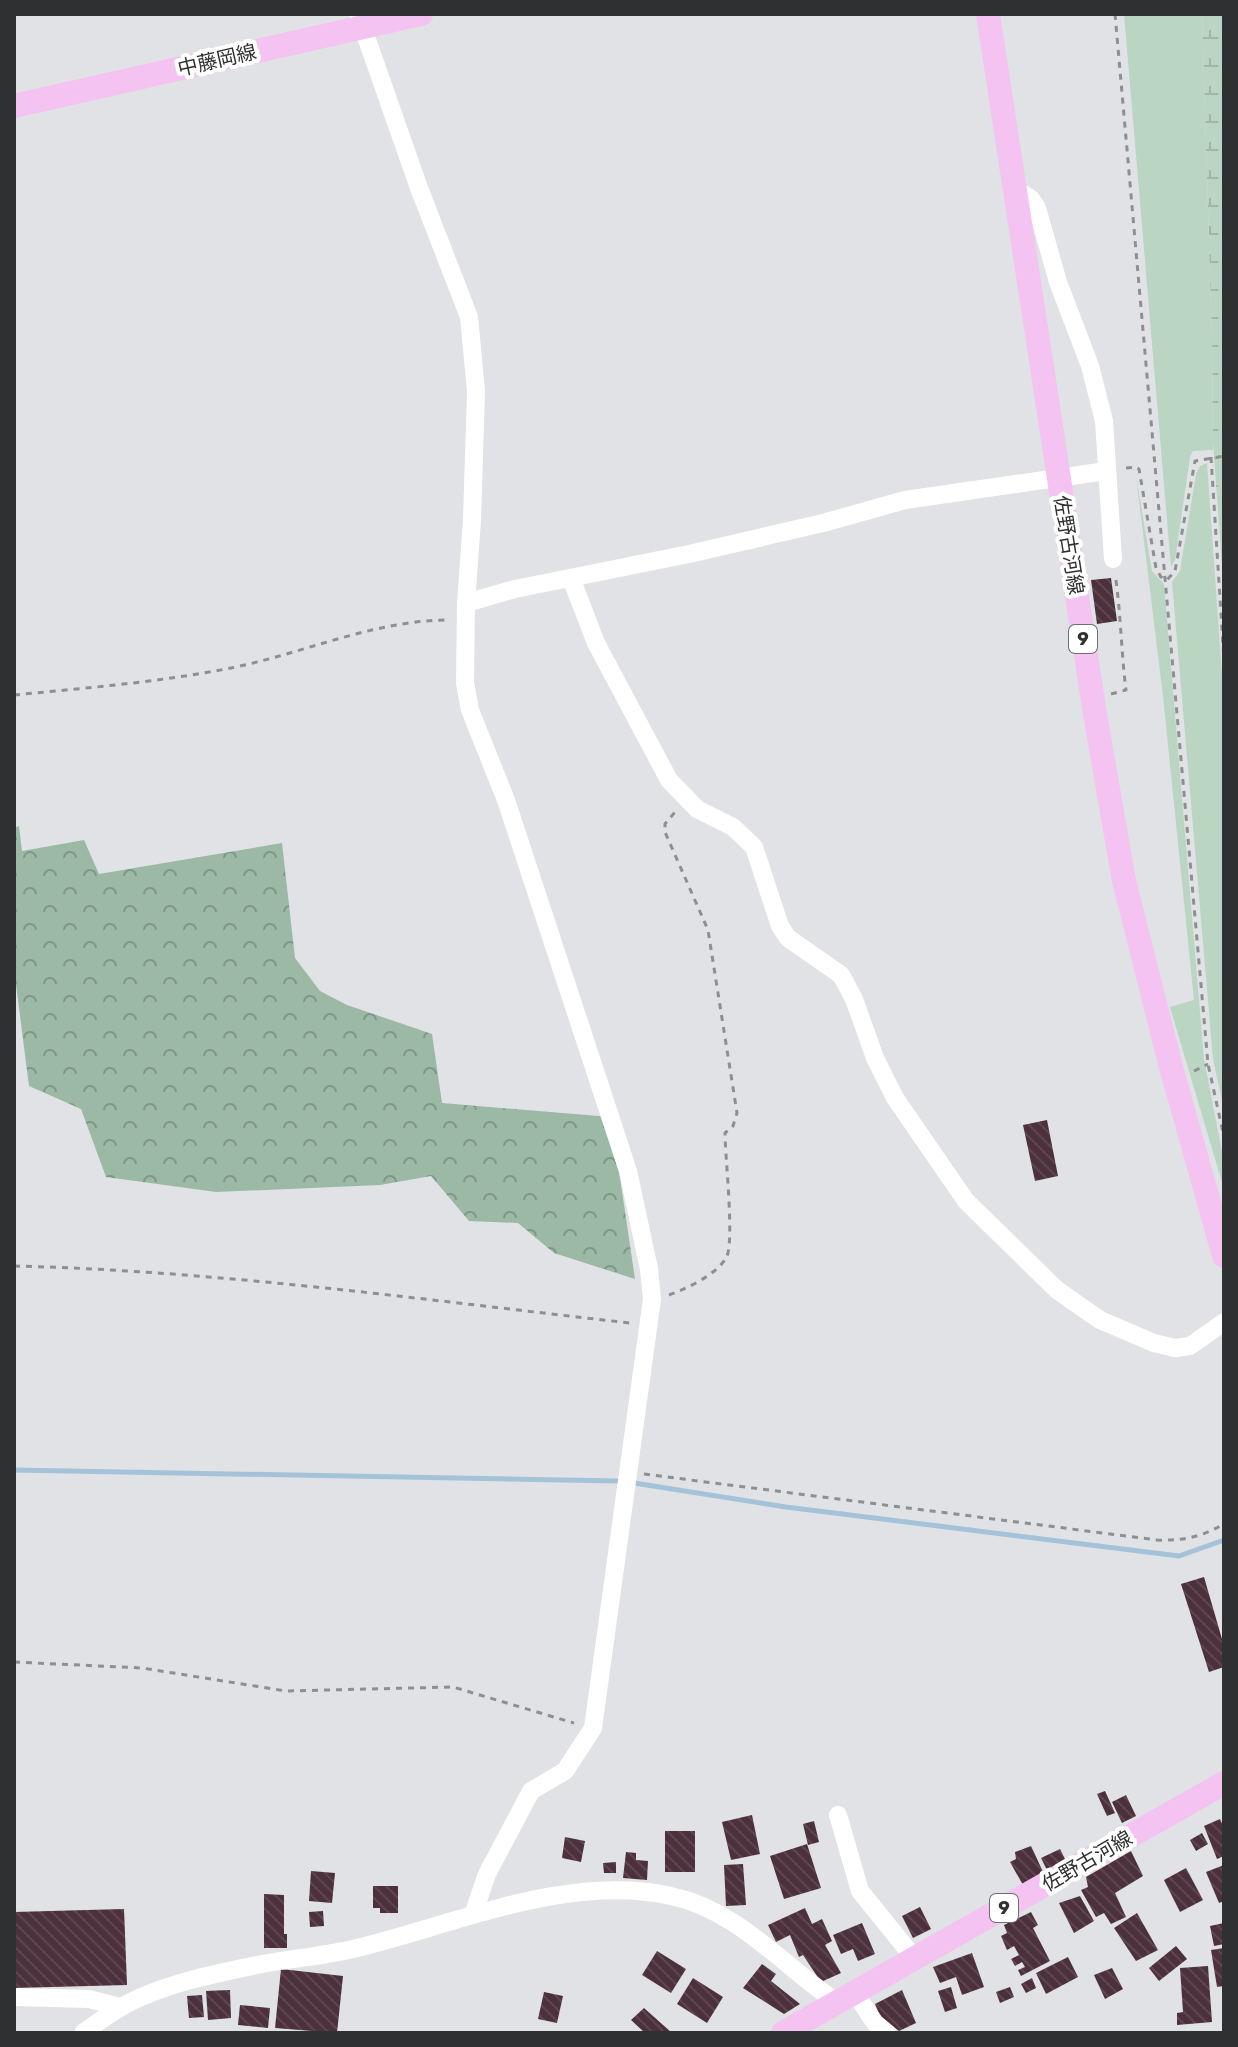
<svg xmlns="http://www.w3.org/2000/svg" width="1238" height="2047" font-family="Rubik,'Noto Sans JP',sans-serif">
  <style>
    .grass { fill: #bad5c2 }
    .forest { fill: url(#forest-crowns) }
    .wetland { fill: url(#wetland-marsh) }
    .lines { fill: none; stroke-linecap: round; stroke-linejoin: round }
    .stream { stroke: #a4c3d8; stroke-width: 5 }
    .building { fill: url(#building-back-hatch) }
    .path { stroke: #8d8f91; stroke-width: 3; stroke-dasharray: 6 6; stroke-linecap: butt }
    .minor { stroke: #fff; stroke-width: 18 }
    .major { stroke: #f5c3f2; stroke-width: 24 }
    .labels { text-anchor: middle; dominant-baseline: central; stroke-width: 8; stroke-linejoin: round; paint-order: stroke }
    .shield { fill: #fff; stroke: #6d6e6f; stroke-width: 2 }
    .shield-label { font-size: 18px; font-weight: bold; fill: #2f3031 }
    .street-label { font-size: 20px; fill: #2f3031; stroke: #fff }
  </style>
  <defs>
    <pattern id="forest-crowns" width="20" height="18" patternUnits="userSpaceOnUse" patternTransform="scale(2)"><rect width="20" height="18" fill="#9bb9a4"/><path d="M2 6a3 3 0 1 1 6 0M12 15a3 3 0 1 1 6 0" fill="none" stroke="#7f9786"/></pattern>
    <pattern id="wetland-marsh" width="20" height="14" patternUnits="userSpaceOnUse" patternTransform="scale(2)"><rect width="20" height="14" fill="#bad5c2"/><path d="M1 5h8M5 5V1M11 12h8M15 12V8" fill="none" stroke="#a0b7a7"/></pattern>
    <pattern id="building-back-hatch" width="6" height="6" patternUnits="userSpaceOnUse" patternTransform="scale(2)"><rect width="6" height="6" fill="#4c303b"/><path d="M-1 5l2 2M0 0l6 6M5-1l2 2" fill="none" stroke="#5e464f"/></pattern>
  </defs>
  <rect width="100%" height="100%" fill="#e0e2e5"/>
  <path class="grass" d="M1124,14H1202L1212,338L1213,450L1193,451L1190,457L1175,560L1171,567Z
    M1207,463L1224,703V1110L1213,1059L1172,582L1180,571L1196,474L1200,466Z
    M1136,476L1152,571L1164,584L1204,1059L1224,1162V1189L1170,1007L1194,1000L1163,696Z"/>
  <path class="forest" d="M19,826L22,851L84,840L99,874L282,843L295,958L320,991L347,1005L432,1034L442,1103L611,1117L635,1279L554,1253L518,1223L469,1221L431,1176L380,1185L216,1192L106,1177L81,1109L29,1086L14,969V828Z"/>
  <path class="wetland" d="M1202,14H1224V593L1213,442L1212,338Z"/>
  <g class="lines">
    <path class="stream" d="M14,1470L618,1481
      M634,1483L786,1507L1179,1556L1224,1540"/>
  </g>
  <path class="building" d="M1111,578L1117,621L1097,624L1091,580Z
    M1047,1120L1058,1176L1035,1181L1023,1125Z
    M1204,1577L1224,1646V1667L1209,1672L1181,1584Z
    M1105,1791L1115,1813L1107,1816L1097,1794Z
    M1126,1795L1136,1816L1122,1823L1112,1802Z
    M752,1815L760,1854L731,1860L722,1822Z
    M1220,1819L1224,1828V1856L1217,1859L1204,1826Z
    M814,1821L819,1842L808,1845L803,1824Z
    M665,1831H695V1872H665Z
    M1202,1833L1208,1844L1196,1851L1190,1840Z
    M565,1837L585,1841L581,1862L562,1858Z
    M807,1844L821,1888L784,1899L770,1856Z
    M1031,1846L1044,1874L1023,1885L1010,1862L1016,1859L1015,1852Z
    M1060,1849L1066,1861L1047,1870L1041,1858Z
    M1131,1851L1143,1876L1115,1893L1126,1917L1111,1924L1104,1913L1096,1917L1081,1890L1088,1887L1086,1877Z
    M626,1852L636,1853V1860L648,1861L647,1880L623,1878Z
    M616,1862V1873H604L603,1863Z
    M743,1864L746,1905L726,1906L724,1865Z
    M1224,1865V1901L1219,1903L1206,1872Z
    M1186,1868L1203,1900L1180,1912L1164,1880Z
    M311,1871L335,1873L332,1903L309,1901Z
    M373,1886H398V1913H380V1908H373Z
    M264,1894L284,1895V1934H287V1948H264Z
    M1080,1896L1094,1921L1074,1933L1059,1903Z
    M920,1907L931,1929L913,1938L902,1916Z
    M805,1908L812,1924L822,1919L832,1941L825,1945L841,1973L821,1982L803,1955L799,1957L790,1935L776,1942L768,1925Z
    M124,1909L127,1985L14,1988V1912Z
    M323,1911L324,1926L310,1927L309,1912Z
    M1031,1912L1038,1925L1033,1928L1050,1961L1021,1976L1018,1970L1025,1967L1022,1962L1015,1966L1011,1959L1019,1955L1014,1946L1007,1950L1001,1936L1007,1933L1004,1925Z
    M1137,1913L1158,1950L1136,1961L1114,1928Z
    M862,1923L875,1954L858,1961L853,1949L841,1954L833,1935Z
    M1224,1923V1944L1214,1946L1210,1926Z
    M1176,1946L1187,1959L1159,1981L1149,1968Z
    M1224,1948V1986L1217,1987L1211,1950Z
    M657,1951L686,1969L671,1993L642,1975Z
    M972,1953L984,1987L962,1995L956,1977L940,1983L933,1967Z
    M1068,1957L1078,1977L1046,1994L1036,1973Z
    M762,1964L776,1974L771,1981L800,2004L784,2014L743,1988Z
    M1208,1966L1212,2022L1177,2025V2013L1183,2012L1180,1968Z
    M1112,1968L1123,1989L1105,1999L1094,1975Z
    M281,1969L343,1976L337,2033L275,2028Z
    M693,1978L723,1997L707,2023L677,2004Z
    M1032,1978L1036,1988L1026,1993L1021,1984Z
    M951,1987L957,2008L945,2012L938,1991Z
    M1010,1987L1014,1997L1000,2003L996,1992Z
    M230,1990L231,2018L208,2020L206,1991Z
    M902,1990L916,2023L899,2031L880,2016L875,2004Z
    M544,1992L563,1996L557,2023L538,2019Z
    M202,1995L204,2017L189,2018L187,1996Z
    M240,2005L270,2008L268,2028L238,2025Z
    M644,2008L672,2033H645L631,2020Z"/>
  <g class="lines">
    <path class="path" d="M1115,14L1208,1064L1224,1137
      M1211,457L1224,661
      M1126,468L1136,467L1139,469L1156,568L1161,577L1167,580L1175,571L1195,461L1224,456
      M1111,694L1126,690C1121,651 1121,613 1115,574
      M14,695C86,688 160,682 231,668C305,653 374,620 450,620
      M1194,1071L1208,1064
      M14,1266C221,1271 425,1300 630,1323
      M669,1295C686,1289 716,1275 726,1258C735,1245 725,1156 725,1133L733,1126L737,1113L708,930L665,832V824L675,812
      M644,1474L1157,1540C1183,1541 1201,1537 1224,1524
      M14,1662L142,1668L286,1691L453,1687L574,1723"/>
    <path class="minor" d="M358,14L419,188L469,317L476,391L472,520L466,603L465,683L470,710L506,800L628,1171L649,1269L652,1299L593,1728L565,1771L531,1791L487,1874L473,1915
      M1015,189L1031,199L1037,208L1058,282L1090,366L1104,421L1113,559
      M571,578L596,643L669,780L697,809L733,827L754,847L780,926L788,938L841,975L854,999L875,1058L895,1098L966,1201L1057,1290L1100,1320L1154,1343L1175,1348L1190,1346L1224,1322
      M466,603L515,589L689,554L823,523L905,500L1106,471
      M838,1815L860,1891L915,1959
      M855,1993L875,2023L887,2033
      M14,1997L89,1999L120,2007
      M83,2033C94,2025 106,2016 118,2009C157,1985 217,1973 262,1964C294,1958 326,1956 357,1948C456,1924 569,1873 671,1896C738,1910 783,1966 838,2003"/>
    <path class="major" d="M988,14L1095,714L1124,881L1171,1067L1224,1256
      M14,106L421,14
      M783,2033L1224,1783"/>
  </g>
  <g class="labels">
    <g class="shield">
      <rect x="1069" y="625" width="28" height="28" rx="6"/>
      <rect x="990" y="1894" width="28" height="28" rx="6"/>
    </g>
    <g class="shield-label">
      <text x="1083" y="639">9</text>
      <text x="1004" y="1908">9</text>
    </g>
    <g class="street-label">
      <text transform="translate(217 60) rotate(-13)">中藤岡線</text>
      <text transform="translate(1069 545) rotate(81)">佐野古河線</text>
      <text transform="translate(1087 1861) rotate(-30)">佐野古河線</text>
    </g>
  </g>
  <rect width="1238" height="2047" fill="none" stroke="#2f3031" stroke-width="32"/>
</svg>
